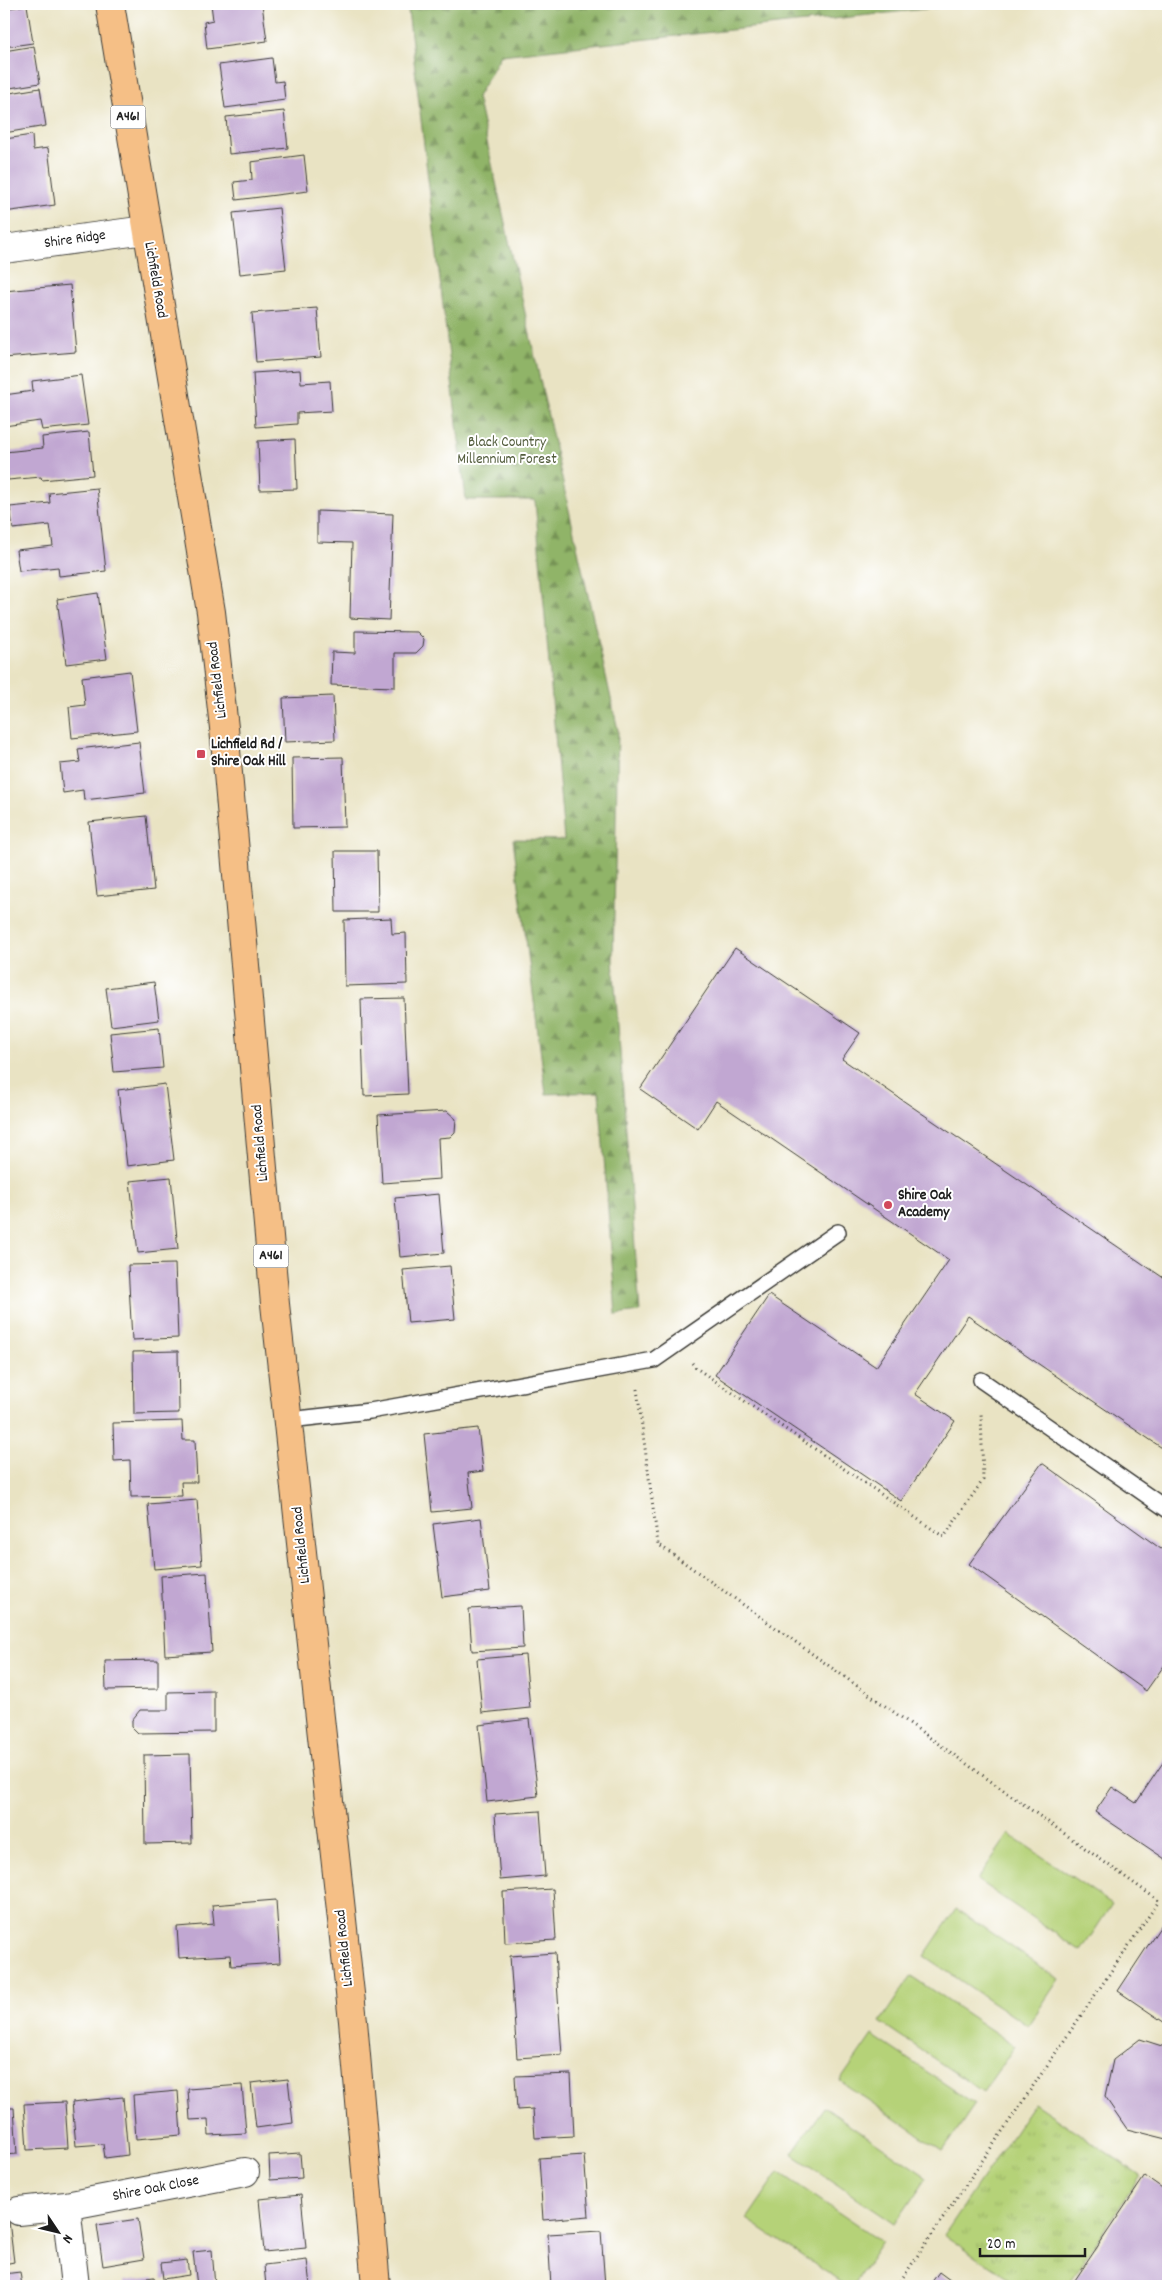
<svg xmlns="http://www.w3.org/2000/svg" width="1172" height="2290" font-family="Dekko,sans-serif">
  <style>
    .grass { fill: #b5d278; stroke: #68774a }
    .forest { fill: url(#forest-firs); stroke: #566842 }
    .park { fill: url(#park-tufts); stroke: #68774a }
    .building { fill: #c1a7d2 }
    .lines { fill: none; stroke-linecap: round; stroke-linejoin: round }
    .service-casing { stroke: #3b3a35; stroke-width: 18 }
    .minor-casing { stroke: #3b3a35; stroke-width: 30 }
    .trunk-casing { stroke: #3b3a35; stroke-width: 30 }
    .path { stroke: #3b3a35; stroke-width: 3; stroke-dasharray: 1 4; stroke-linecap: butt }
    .service { stroke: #fff; stroke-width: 15 }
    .minor { stroke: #fff; stroke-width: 28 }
    .trunk { stroke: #f5bf86; stroke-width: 28 }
    .poi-dot { fill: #d1495b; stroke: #fff; stroke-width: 2 }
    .labels { text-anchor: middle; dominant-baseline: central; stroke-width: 4; stroke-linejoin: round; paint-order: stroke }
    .shield { fill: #fff; stroke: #606060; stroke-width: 1 }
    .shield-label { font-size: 14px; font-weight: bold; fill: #1c1c1c }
    .street-label { font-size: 15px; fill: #1c1c1c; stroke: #fff }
    .park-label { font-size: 15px; fill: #525c3c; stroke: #fff }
    .poi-label { font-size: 15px; font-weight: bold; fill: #1c1c1c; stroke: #fff; text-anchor: start }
  </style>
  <defs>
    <pattern id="forest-firs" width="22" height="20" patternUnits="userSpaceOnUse" patternTransform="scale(1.25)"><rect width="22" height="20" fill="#90b468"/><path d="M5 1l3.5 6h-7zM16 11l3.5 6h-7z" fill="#759255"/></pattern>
    <pattern id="park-tufts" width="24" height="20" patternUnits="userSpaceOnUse" patternTransform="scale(1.25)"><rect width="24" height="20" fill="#b5d278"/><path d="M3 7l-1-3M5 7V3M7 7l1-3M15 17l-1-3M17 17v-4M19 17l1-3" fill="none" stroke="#9bb467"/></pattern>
  </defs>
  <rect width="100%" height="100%" fill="#fff"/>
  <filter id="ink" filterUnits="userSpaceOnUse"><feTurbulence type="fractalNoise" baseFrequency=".02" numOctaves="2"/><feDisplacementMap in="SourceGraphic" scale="10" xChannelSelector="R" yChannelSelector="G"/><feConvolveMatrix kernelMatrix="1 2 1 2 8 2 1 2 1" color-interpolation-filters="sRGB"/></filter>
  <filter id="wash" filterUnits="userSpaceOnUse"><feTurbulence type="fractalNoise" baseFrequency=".0096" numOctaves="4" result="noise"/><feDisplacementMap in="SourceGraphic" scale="20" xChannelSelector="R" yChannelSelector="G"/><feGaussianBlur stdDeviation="1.12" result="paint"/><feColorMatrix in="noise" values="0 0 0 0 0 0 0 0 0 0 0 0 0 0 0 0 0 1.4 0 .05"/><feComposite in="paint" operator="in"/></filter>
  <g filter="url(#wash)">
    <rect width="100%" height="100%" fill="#e9e3c3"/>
    <path class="grass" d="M1009,1834L1112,1904L1081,1951L977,1880Z
      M956,1909L1059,1979L1028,2026L924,1956Z
      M911,1976L1015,2046L983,2092L880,2022Z
      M872,2035L975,2104L943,2151L840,2081Z
      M824,2107L927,2177L895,2224L792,2154Z
      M779,2172L882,2242L853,2286H847L747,2219Z"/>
    <path class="forest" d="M457,4H971L501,55L477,97L618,730L613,960L640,1312L616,1315L599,1092L546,1094L513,839L564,840L535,500H466L408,10Z"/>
    <path class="park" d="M1034,2103L1140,2175L1067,2286H1019L944,2235Z"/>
    <g id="blocks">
      <path class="building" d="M211,4H262L267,41L207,49L204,22L213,20Z
        M27,5L33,43L4,47V9Z
        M34,46L40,83L4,89V51Z
        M272,58L275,82L283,81L285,100L225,108L219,65Z
        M40,88L46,126L4,133V94Z
        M284,111L288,148L229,154L226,117Z
        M32,135L33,150L48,148L55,205L4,212V159L8,158L5,139Z
        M304,155L308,191L236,200L234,182L252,180L251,162Z
        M279,208L286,269L240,274L233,213Z
        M70,285L76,352L4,358V291Z
        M317,308L321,357L256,362L252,313Z
        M300,370L301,383L330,381L332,411L297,413V424L256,427L253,373Z
        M81,375L88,425L42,430L40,421L4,426V395L33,391L32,381Z
        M89,432L93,475L42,480L41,477L8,480L5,452L43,448L42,437Z
        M295,439L297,489L260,490L258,441Z
        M97,488L106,571L59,576L58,567L19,571L16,550L53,546L50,525L13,529L10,507L50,503L49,493Z
        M317,511L393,514L389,620L350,618L352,543L317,542Z
        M98,593L107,659L66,664L57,599Z
        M355,631L417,632L424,639L423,646L416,653H395V687L331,685L332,652L355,653Z
        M130,671L137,731L72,738L69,707L85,705L82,677Z
        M333,696L335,740L285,742L283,698Z
        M139,742L145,793L84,800L83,790L63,793L60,764L80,762L78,749Z
        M343,757L345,827L293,828L292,758Z
        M146,816L154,890L97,896L89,822Z
        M335,851H377L378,912H336Z
        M391,918L392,934L406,933L407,984L345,986L344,920Z
        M735,948L860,1033L842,1059L1168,1281V1452L968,1316L915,1394L955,1421L901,1501L715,1375L769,1295L876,1367L949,1260L716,1101L698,1129L640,1089Z
        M154,982L159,1020L111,1026L106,988Z
        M404,998L408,1094L364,1096L361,999Z
        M159,1028L163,1068L114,1072L110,1033Z
        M165,1084L174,1160L127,1166L118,1090Z
        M447,1111L456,1119L455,1132L450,1137L438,1138L440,1179L382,1183L378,1115Z
        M171,1177L178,1249L138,1253L130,1181Z
        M439,1194L444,1253L400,1257L395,1198Z
        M175,1264L178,1338L132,1340L128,1265Z
        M450,1266L455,1319L408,1323L403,1270Z
        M178,1351L179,1413L134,1414L133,1352Z
        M182,1421L183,1440H195L197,1482H181L182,1496L131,1497L130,1460L114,1461L113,1423Z
        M478,1428L483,1471L468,1473L472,1508L432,1512L424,1434Z
        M1042,1463L1168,1554V1660L1146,1691L969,1564Z
        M197,1500L202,1565L154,1569L148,1504Z
        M481,1518L490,1591L442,1597L433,1524Z
        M207,1573L212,1652L165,1655L161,1576Z
        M521,1606L523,1648L472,1651L469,1609Z
        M525,1655L530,1708L482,1713L477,1659Z
        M158,1660V1689L106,1690L105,1661Z
        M214,1691V1732L138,1733L132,1727V1720L140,1710H168V1692Z
        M529,1719L538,1796L487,1802L479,1725Z
        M190,1754L192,1843L145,1844L144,1755Z
        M1168,1755V1861L1095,1812L1112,1787L1136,1803Z
        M540,1811L545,1876L500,1880L495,1814Z
        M553,1889L556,1940L505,1943L503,1892Z
        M276,1900L280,1963L231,1966L230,1955L179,1958L177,1927L214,1924L212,1905Z
        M1166,1918L1168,1920V2025L1118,1991Z
        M555,1953L562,2055L517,2058L510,1956Z
        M1140,2039L1168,2048L1167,2139L1127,2129L1105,2097L1113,2060Z
        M571,2074L574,2136L535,2138L533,2109L517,2110L515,2076Z
        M288,2079L293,2123L256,2128L251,2083Z
        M242,2085L246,2133L209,2135L208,2119L190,2120L188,2089Z
        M178,2091L181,2135L136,2139L133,2095Z
        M123,2097L128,2155L105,2158L103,2144L76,2146L72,2102Z
        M65,2102L68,2148L27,2150L24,2104Z
        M4,2108H14L17,2154L4,2155Z
        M300,2153L302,2178L270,2180L269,2155Z
        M584,2155L589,2216L543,2220L539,2158Z
        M1145,2176L1168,2192V2286H1071Z
        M301,2195L306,2248L264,2252L259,2199Z
        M138,2219L144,2259L103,2266L97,2225Z
        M9,2221L14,2262L4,2264V2222Z
        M601,2231L605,2286H551L548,2234Z
        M212,2250L215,2286H197L193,2252Z
        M187,2260L189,2275L163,2279L161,2263Z
        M307,2260L310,2286H266L264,2265Z
        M20,2272L22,2286H4V2274Z
        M939,2272L958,2286H929Z
        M154,2277L156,2286H125L124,2281Z
        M989,2281L998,2286H986Z"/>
    </g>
  </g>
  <g filter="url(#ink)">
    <use href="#blocks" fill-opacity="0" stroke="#3b3a35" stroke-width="1"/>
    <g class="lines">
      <g class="service-casing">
        <path id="service" d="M981,1380L1168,1510
          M289,1420L370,1411L654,1360L838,1232"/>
      </g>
      <g class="minor-casing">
        <path id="minor" d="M4,249L146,230
          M66,2206L75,2286
          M19,2211L66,2206L245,2172"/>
      </g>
      <g class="trunk-casing">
        <path id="trunk" d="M110,4L211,612L224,728L275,1304L353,2021L376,2286"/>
      </g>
      <path class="path" d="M692,1363L696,1368L944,1537L983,1480L981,1411
        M637,1389L658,1544L1159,1901L897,2286"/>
      <use href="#service" class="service"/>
      <use href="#minor" class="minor"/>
      <use href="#trunk" class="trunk"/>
    </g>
  </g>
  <g class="poi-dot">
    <rect x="196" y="749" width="10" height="10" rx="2.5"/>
    <circle cx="888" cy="1205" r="5"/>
  </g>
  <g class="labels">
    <g class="shield">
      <rect x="110.5" y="105.5" width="35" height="23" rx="4"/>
      <rect x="253.5" y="1244.5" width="35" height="23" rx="4"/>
    </g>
    <g class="shield-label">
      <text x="128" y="117">A461</text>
      <text x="271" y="1256">A461</text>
    </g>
    <g class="street-label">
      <text transform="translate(75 240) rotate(-8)">Shire Ridge</text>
      <text transform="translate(155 280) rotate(80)">Lichfield Road</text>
      <text transform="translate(218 680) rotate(-97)">Lichfield Road</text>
      <text transform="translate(261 1143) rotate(-95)">Lichfield Road</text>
      <text transform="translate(302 1545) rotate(-96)">Lichfield Road</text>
      <text transform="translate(345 1948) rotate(-96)">Lichfield Road</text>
      <text transform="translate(156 2189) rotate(-11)">Shire Oak Close</text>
    </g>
    <g class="park-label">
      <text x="507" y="443">Black Country<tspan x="507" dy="17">Millennium Forest</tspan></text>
    </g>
    <g class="poi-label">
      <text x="211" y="745">Lichfield Rd /<tspan x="211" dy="17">Shire Oak Hill</tspan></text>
      <text x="898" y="1196">Shire Oak<tspan x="898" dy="17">Academy</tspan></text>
    </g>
  </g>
  <rect width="1172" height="2290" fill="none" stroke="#fff" stroke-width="20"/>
  <g transform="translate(58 2232) rotate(125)" stroke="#ffffff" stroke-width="4" paint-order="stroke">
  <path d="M0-4L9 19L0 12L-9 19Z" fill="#1c1c1c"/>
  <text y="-8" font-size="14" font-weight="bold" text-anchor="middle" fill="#1c1c1c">N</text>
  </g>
  <path d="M980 2248v8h105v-8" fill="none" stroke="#1c1c1c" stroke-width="2.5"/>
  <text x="987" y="2248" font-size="15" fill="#1c1c1c" stroke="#ffffff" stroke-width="4" paint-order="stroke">20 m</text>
</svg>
